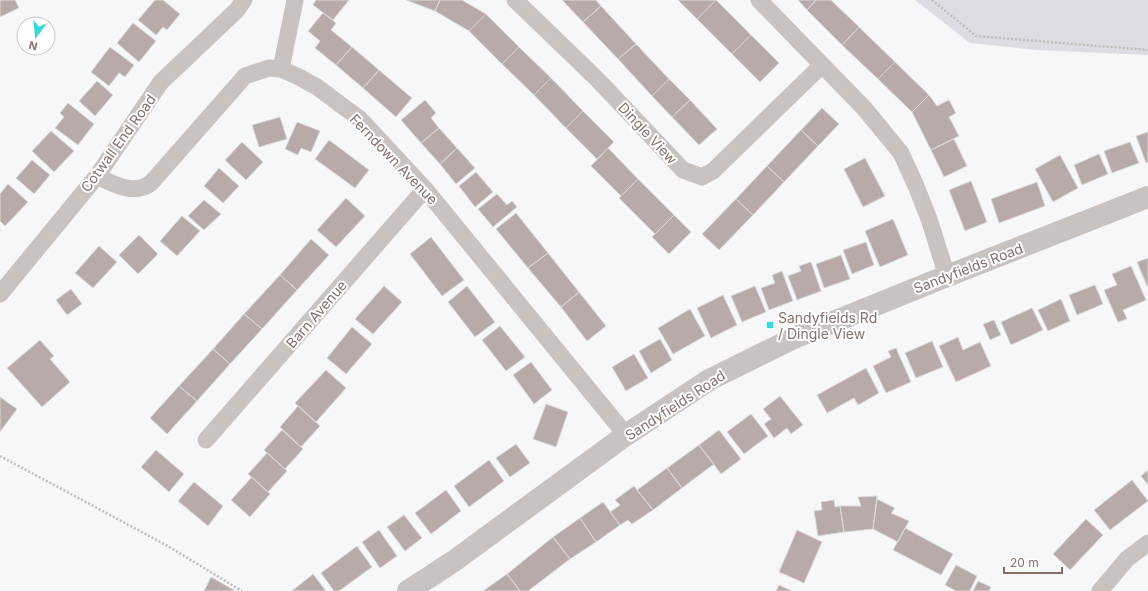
<svg xmlns="http://www.w3.org/2000/svg" width="1148" height="591" font-family="Inter,sans-serif">
  <style>
    .green { fill: #dddbe3 }
    .building { fill: #b7abaa; stroke: #d9d9db }
    .lines { fill: none; stroke-linecap: round; stroke-linejoin: round }
    .path { stroke: #c0bcbb; stroke-width: 2.5; stroke-dasharray: 2 2; stroke-linecap: butt }
    .minor { stroke: #c8c2c0; stroke-width: 17 }
    .tertiary { stroke: #c8c2c0; stroke-width: 22 }
    .poi-dot { fill: #35dbd9; stroke: #fff; stroke-width: 1.5 }
    .labels { text-anchor: middle; dominant-baseline: central; stroke-width: 4; stroke-linejoin: round; paint-order: stroke }
    .street-label { font-size: 14px; fill: #866f6a; stroke: #fff }
    .poi-label { font-size: 14px; fill: #866f6a; stroke: #fff; text-anchor: start }
  </style>
  <rect width="100%" height="100%" fill="#f7f7f9"/>
  <path class="green" d="M915,0H1148V55L1036,50L970,43Z"/>
  <path class="building" d="M0,0H15L19,8L0,17Z
    M155,0H163L180,14L167,30L163,27L156,35L138,20Z
    M316,0H349L333,20L313,5Z
    M406,0H440L435,11Z
    M440,0H462L486,14L469,31L435,11Z
    M562,0H596L601,6L583,22Z
    M678,0H716L697,19Z
    M716,0L751,35L732,54L697,19Z
    M798,0H816L807,10Z
    M816,0H831L859,27L842,45L807,10Z
    M601,6L636,44L618,59L583,22Z
    M323,13L336,23L331,30L352,47L336,65L315,48L320,41L308,31Z
    M486,14L519,47L502,64L469,31Z
    M133,23L156,41L139,62L117,43Z
    M859,27L895,62L878,79L842,45Z
    M751,35L779,63L760,82L732,54Z
    M636,44L669,79L652,96L618,59Z
    M110,47L134,65L125,77L119,73L109,86L91,72Z
    M352,47L379,70L363,88L336,65Z
    M519,47L551,78L534,95L502,64Z
    M895,62L929,95L912,112L878,79Z
    M379,70L412,98L396,117L363,88Z
    M551,78L583,111L566,128L534,95Z
    M669,79L690,100L672,117L652,96Z
    M97,81L113,95L95,116L79,101Z
    M929,95L937,106L949,100L956,113L949,117L959,136L931,150L912,112Z
    M425,100L436,113L431,118L439,128L421,143L401,120Z
    M690,100L717,129L699,145L672,117Z
    M68,103L94,124L78,145L55,128L64,117L60,113Z
    M822,108L839,124L818,146L801,130Z
    M583,111L614,142L597,159L566,128Z
    M280,117L287,139L259,147L252,125Z
    M297,122L320,131L311,152L301,148L298,155L285,149Z
    M439,128L457,148L440,164L421,143Z
    M801,130L818,146L784,182L767,166Z
    M51,131L74,151L54,172L32,151Z
    M1148,132V162L1146,163L1136,136Z
    M954,139L967,166L944,177L931,150Z
    M329,140L369,170L355,188L315,159Z
    M242,142L263,162L246,180L225,160Z
    M1130,142L1139,163L1112,173L1104,151Z
    M457,148L475,168L456,184L440,164Z
    M608,148L638,179L621,196L591,166Z
    M1099,154L1108,174L1082,185L1074,165Z
    M1060,155L1078,188L1053,202L1035,169Z
    M865,158L885,196L863,207L844,169Z
    M32,160L50,175L34,194L16,178Z
    M767,166L784,182L753,215L736,199Z
    M219,168L239,186L223,203L204,186Z
    M476,172L493,192L475,207L459,186Z
    M638,179L674,215L655,234L619,198Z
    M971,181L987,222L965,231L949,190Z
    M1037,182L1045,206L999,223L991,199Z
    M8,184L28,202L5,226L0,221V194Z
    M497,194L507,205L512,201L517,207L493,227L478,209Z
    M346,198L365,216L336,247L317,230Z
    M736,199L753,215L719,250L702,234Z
    M204,200L221,214L204,230L188,216Z
    M516,213L548,253L528,268L496,229Z
    M674,215L691,232L669,254L652,237Z
    M182,216L200,231L177,256L160,241Z
    M893,219L908,255L880,267L865,231Z
    M139,235L158,254L138,274L119,255Z
    M431,237L464,280L442,296L410,254Z
    M311,239L329,255L297,290L280,275Z
    M866,242L874,265L852,274L843,250Z
    M99,246L117,262L93,288L75,273Z
    M548,253L579,292L561,307L528,268Z
    M841,255L850,279L824,288L816,264Z
    M1148,258V286H1147L1137,262Z
    M811,262L821,291L797,300L788,276L801,271L799,266Z
    M1131,266L1146,300L1123,310L1127,319L1118,322L1104,290L1117,285L1112,274Z
    M782,271L793,301L769,310L761,288L775,283L772,275Z
    M280,275L297,290L262,329L244,314Z
    M1095,285L1103,304L1077,315L1069,295Z
    M384,286L402,302L373,334L355,319Z
    M467,286L495,322L475,337L448,302Z
    M755,286L766,312L742,322L731,296Z
    M71,289L82,304L67,315L56,300Z
    M579,292L606,326L587,341L561,307Z
    M723,295L737,325L711,338L697,308Z
    M1061,299L1070,321L1048,331L1038,310Z
    M1032,308L1043,330L1011,345L1001,322Z
    M690,309L705,336L673,354L658,328Z
    M244,314L262,329L230,364L213,349Z
    M994,320L1001,335L990,340L983,324Z
    M500,326L525,357L506,371L482,340Z
    M352,327L372,344L346,374L327,358Z
    M958,337L963,350L980,342L991,366L956,382L939,346Z
    M660,339L672,360L651,373L639,351Z
    M40,340L54,356L50,359L70,382L42,407L7,368Z
    M932,341L943,367L916,378L905,353Z
    M896,348L911,382L886,393L873,366L891,357L888,351Z
    M213,349L230,364L197,401L179,386Z
    M634,354L648,378L626,391L612,367Z
    M531,362L552,390L534,404L513,375Z
    M866,368L879,393L858,405L854,398L827,413L817,395Z
    M326,370L346,388L316,422L295,403Z
    M179,386L197,401L167,434L150,418Z
    M780,396L803,425L791,434L787,428L774,438L764,424L771,419L763,409Z
    M0,397L17,409L0,432Z
    M546,404L568,412L556,447L533,439Z
    M298,406L320,426L301,447L280,427Z
    M751,414L768,436L744,454L727,432Z
    M282,430L303,449L285,469L264,450Z
    M719,430L741,459L721,474L699,445Z
    M516,444L530,463L510,477L496,458Z
    M699,445L714,464L682,488L667,468Z
    M156,450L184,474L169,492L141,467Z
    M267,453L287,471L268,492L248,474Z
    M489,460L504,481L469,507L454,486Z
    M667,468L682,488L653,510L637,490Z
    M1148,470V485L1141,476Z
    M252,477L270,494L250,517L231,500Z
    M1132,480L1148,501L1110,530L1094,510Z
    M194,482L223,506L208,526L178,501Z
    M634,486L653,510L632,524L628,520L620,525L610,512L620,505L615,500Z
    M446,490L461,511L431,534L415,513Z
    M877,496L873,529L844,532L840,506H861L858,497Z
    M877,499L895,508L891,513L909,521L898,542L873,529Z
    M834,500L835,507L840,506L844,532L818,536L814,511L822,510L821,502Z
    M603,502L620,525L596,542L580,518Z
    M404,515L422,538L405,551L387,527Z
    M580,518L596,542L570,559L553,537Z
    M1086,519L1103,535L1070,570L1053,554Z
    M905,528L953,554L941,575L893,550Z
    M379,530L397,556L380,568L362,542Z
    M797,530L822,542L804,583L779,572Z
    M553,537L570,559L528,591H520L507,574Z
    M357,546L372,567L339,591H334L321,573Z
    M956,565L977,576L970,591H956L945,585Z
    M313,574L326,591H292Z
    M507,574L520,591H483Z
    M211,577L234,590L233,591H204Z
    M978,581L991,587L989,591H973Z
    M779,585L792,591H776Z"/>
  <g class="lines">
    <path class="path" d="M932,0L976,36L1148,50
      M0,456L166,545L242,591"/>
    <path class="minor" d="M515,0L598,80L683,170L702,177L713,171L822,65
      M759,0L864,108L901,153L916,186L929,219L947,276
      M281,69L295,0
      M97,176C113,184 134,196 151,183L245,76L269,68L281,69L297,76L317,87L360,119L425,189L626,435
      M0,294L97,176L161,82L237,10L244,0
      M206,440L425,189
      M1100,591L1127,559L1148,543"/>
    <path class="tertiary" d="M408,591L454,561L626,435L709,380L794,338L947,276L1148,197"/>
  </g>
  <rect class="poi-dot" x="766" y="321" width="8" height="8" rx="2"/>
  <g class="labels">
    <g class="street-label">
      <text transform="translate(648 133) rotate(47)">Dingle View</text>
      <text transform="translate(118 143) rotate(-54)">Cotwall End Road</text>
      <text transform="translate(394 159) rotate(46)">Ferndown Avenue</text>
      <text transform="translate(968 268) rotate(-21)">Sandyfields Road</text>
      <text transform="translate(316 314) rotate(-49)">Barn Avenue</text>
      <text transform="translate(675 405) rotate(-33)">Sandyfields Road</text>
    </g>
    <g class="poi-label">
      <text x="778" y="317">Sandyfields Rd<tspan x="778" dy="16">/ Dingle View</tspan></text>
    </g>
  </g>
  <g transform="translate(36 36) rotate(196)"><circle r="19" fill="#ffffff" stroke="#cfc5c3"/>
  <path d="M0-3L7 15L0 10L-7 15Z" fill="#35dbd9"/>
  <text y="-6" font-size="11" font-weight="bold" text-anchor="middle" fill="#866f6a">N</text>
  </g>
  <path d="M1004 567v6h58v-6" fill="none" stroke="#866f6a" stroke-width="2"/>
  <text x="1010" y="567" font-size="12" fill="#866f6a" stroke="#ffffff" stroke-width="3" paint-order="stroke">20 m</text>
</svg>
